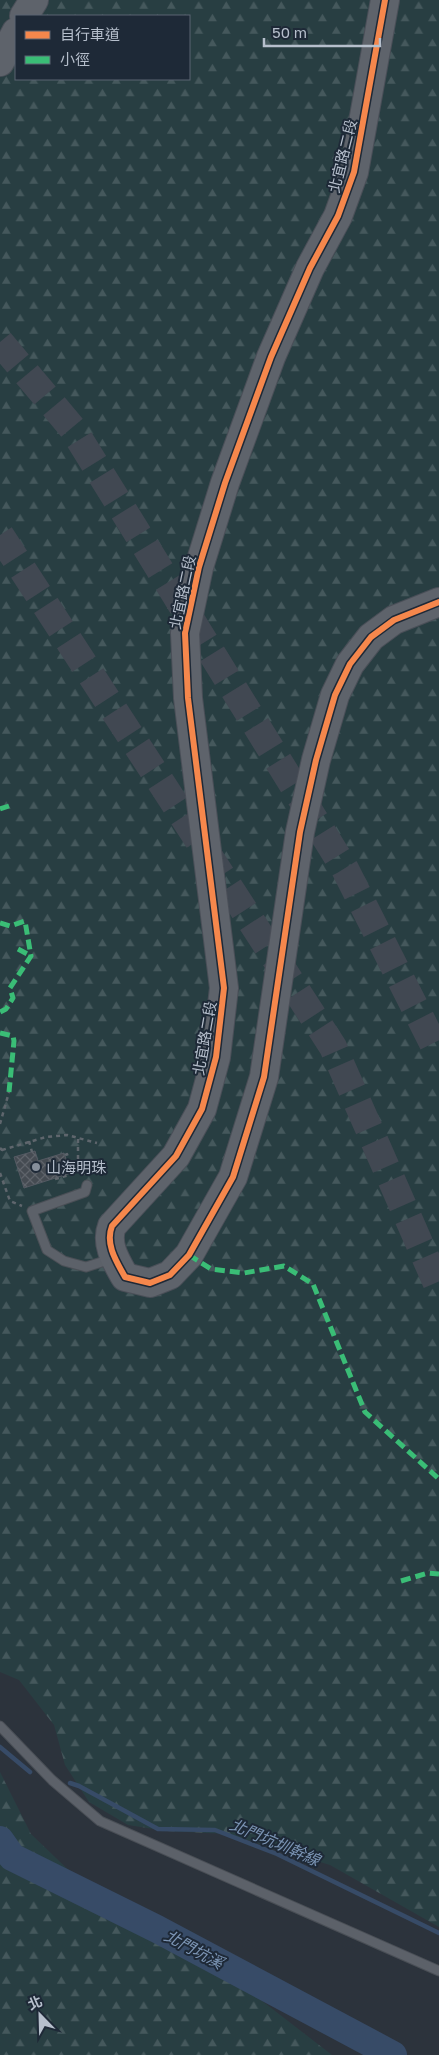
<svg xmlns="http://www.w3.org/2000/svg" width="439" height="2055" font-family="'Golos Text','Noto Sans TC',sans-serif">
  <style>
    .forest { fill: url(#forest-firs); fill-rule: evenodd }
    .lines { fill: none; stroke-linecap: round; stroke-linejoin: round }
    .stream { stroke: #374b67; stroke-width: 4.5 }
    .river { stroke: #374b67; stroke-width: 28 }
    .building { fill: url(#building-cross-hatch); stroke: #545a63 }
    .highway-tunnel { stroke: #414852; stroke-width: 28; stroke-dasharray: 28 14; stroke-linecap: butt }
    .lane-casing { stroke: #4a4f56; stroke-width: 11 }
    .primary-casing { stroke: #4a4f58; stroke-width: 30 }
    .path { stroke: #5f666d; stroke-width: 2.5; stroke-dasharray: 4 4; stroke-linecap: butt }
    .lane { stroke: #5c6169; stroke-width: 9 }
    .primary { stroke: #5e636b; stroke-width: 28 }
    .quiet { stroke: #3abd76; stroke-width: 5; stroke-dasharray: 10 5; stroke-linecap: butt }
    .cycleway-casing { stroke: #1e2937; stroke-width: 9 }
    .cycleway { stroke: #f5874c; stroke-width: 6 }
    .poi-dot { fill: #868e9a; stroke: #1e2937; stroke-width: 2 }
    .labels { text-anchor: middle; dominant-baseline: central; stroke-width: 4; stroke-linejoin: round; paint-order: stroke }
    .street-label { font-size: 15px; fill: #b6bfcc; stroke: #1e2937 }
    .poi-label { font-size: 15px; fill: #b6bfcc; stroke: #1e2937; text-anchor: start }
    .water-label { font-size: 16px; font-style: italic; fill: #7c95b5; stroke: #1e2937 }
  </style>
  <defs>
    <pattern id="forest-firs" width="22" height="20" patternUnits="userSpaceOnUse" patternTransform="scale(1.25)"><rect width="22" height="20" fill="#283e42"/><path d="M5 1l3.5 6h-7zM16 11l3.5 6h-7z" fill="#45585c"/></pattern>
    <pattern id="building-cross-hatch" width="8" height="8" patternUnits="userSpaceOnUse" patternTransform="scale(1.25)"><rect width="8" height="8" fill="#454b52"/><path d="M0 0l8 8M0 8l8-8" fill="none" stroke="#5e636a"/></pattern>
  </defs>
  <rect width="100%" height="100%" fill="#2c333c"/>
  <path class="forest" d="M0,0H439V1927L330,1865L228,1834L166,1831L128,1825L89,1802L65,1765L54,1725L19,1680L0,1672ZM16,16H189V79H16Z
    M0,1772L31,1834L80,1881L173,1932L332,2055H0Z"/>
  <g class="lines">
    <path class="stream" d="M0,1747L30,1772
      M70,1783L79,1786L158,1829L215,1830L277,1854L439,1933"/>
    <path class="river" d="M0,1840L12,1857L157,1929L393,2055"/>
  </g>
  <path class="building" d="M35,1151L38,1161L64,1153L71,1173L24,1188L14,1157Z"/>
  <g class="lines">
    <path class="highway-tunnel" d="M0,342L73,429L345,869L439,1055
      M0,535L333,1047L439,1288"/>
    <g class="lane-casing">
      <path id="lane" d="M87,1185L85,1192L32,1211L47,1250L64,1261L86,1267L111,1259
        M0,1726L52,1780L100,1821L439,1971"/>
    </g>
    <g class="primary-casing">
      <path id="primary" d="M385,0L354,172L338,216L310,268L271,357L225,483L199,567L185,633L188,698L224,988L216,1057L202,1109L176,1156L112,1226C105,1244 116,1261 125,1277L150,1283L170,1275L189,1255L233,1177L264,1077L300,832L316,760L335,695L350,664L371,637L394,620L439,602
        M24,16L34,0
        M0,62L16,32"/>
    </g>
    <path class="path" d="M0,1124L9,1092
      M78,1139V1170
      M29,1141L32,1152
      M0,1148L2,1150L0,1154
      M2,1150L46,1137L67,1135L97,1143
      M65,1155L67,1154L73,1174
      M0,1173L10,1201L22,1206
      M55,1179L73,1174L78,1170L85,1174"/>
    <use href="#lane" class="lane"/>
    <use href="#primary" class="primary"/>
    <path class="quiet" d="M0,809L9,806
      M0,923L10,926L25,921L31,956L10,988L13,998L6,1009L0,1012
      M18,949L31,956
      M0,1033L13,1036L14,1041L9,1092
      M189,1255L211,1269L244,1273L284,1266L313,1284L365,1412L439,1479
      M401,1581L428,1573L439,1574"/>
    <g class="cycleway-casing">
      <path id="cycleway" d="M385,0L354,172L338,216L310,268L271,357L225,483L199,567L185,633L188,698L224,988L216,1057L202,1109L176,1156L112,1226C105,1244 116,1261 125,1277L150,1283L170,1275L189,1255L233,1177L264,1077L300,832L316,760L335,695L350,664L371,637L394,620L439,602"/>
    </g>
    <use href="#cycleway" class="cycleway"/>
  </g>
  <circle class="poi-dot" cx="36" cy="1167" r="5"/>
  <g class="labels">
    <g class="street-label">
      <text transform="translate(342 156) rotate(-76)">北宜路二段</text>
      <text transform="translate(182 592) rotate(-78)">北宜路二段</text>
      <text transform="translate(204 1038) rotate(-80)">北宜路二段</text>
    </g>
    <g class="poi-label">
      <text x="46" y="1167">山海明珠</text>
    </g>
    <g class="water-label">
      <text transform="translate(275 1842) rotate(23)">北門坑圳幹線</text>
      <text transform="translate(194 1949) rotate(28)">北門坑溪</text>
    </g>
  </g>
  <rect x="15" y="15" width="175" height="65" fill="#1e2937" stroke="#5b6573"/>
  <rect x="25" y="31" width="25" height="8" fill="#f5874c" stroke="#5b6573"/>
  <text x="60" y="40" font-size="15" fill="#b6bfcc">自行車道</text>
  <rect x="25" y="56" width="25" height="8" fill="#3abd76" stroke="#5b6573"/>
  <text x="60" y="65" font-size="15" fill="#b6bfcc">小徑</text>
  <g transform="translate(40 2015) rotate(337)" stroke="#1e2937" stroke-width="4" paint-order="stroke">
  <path d="M0-4L9 19L0 12L-9 19Z" fill="#b6bfcc"/>
  <text y="-8" font-size="14" font-weight="bold" text-anchor="middle" fill="#b6bfcc">北</text>
  </g>
  <path d="M264 38v8h116v-8" fill="none" stroke="#b6bfcc" stroke-width="2.5"/>
  <text x="272" y="38" font-size="15" fill="#b6bfcc" stroke="#1e2937" stroke-width="4" paint-order="stroke">50 m</text>
</svg>
